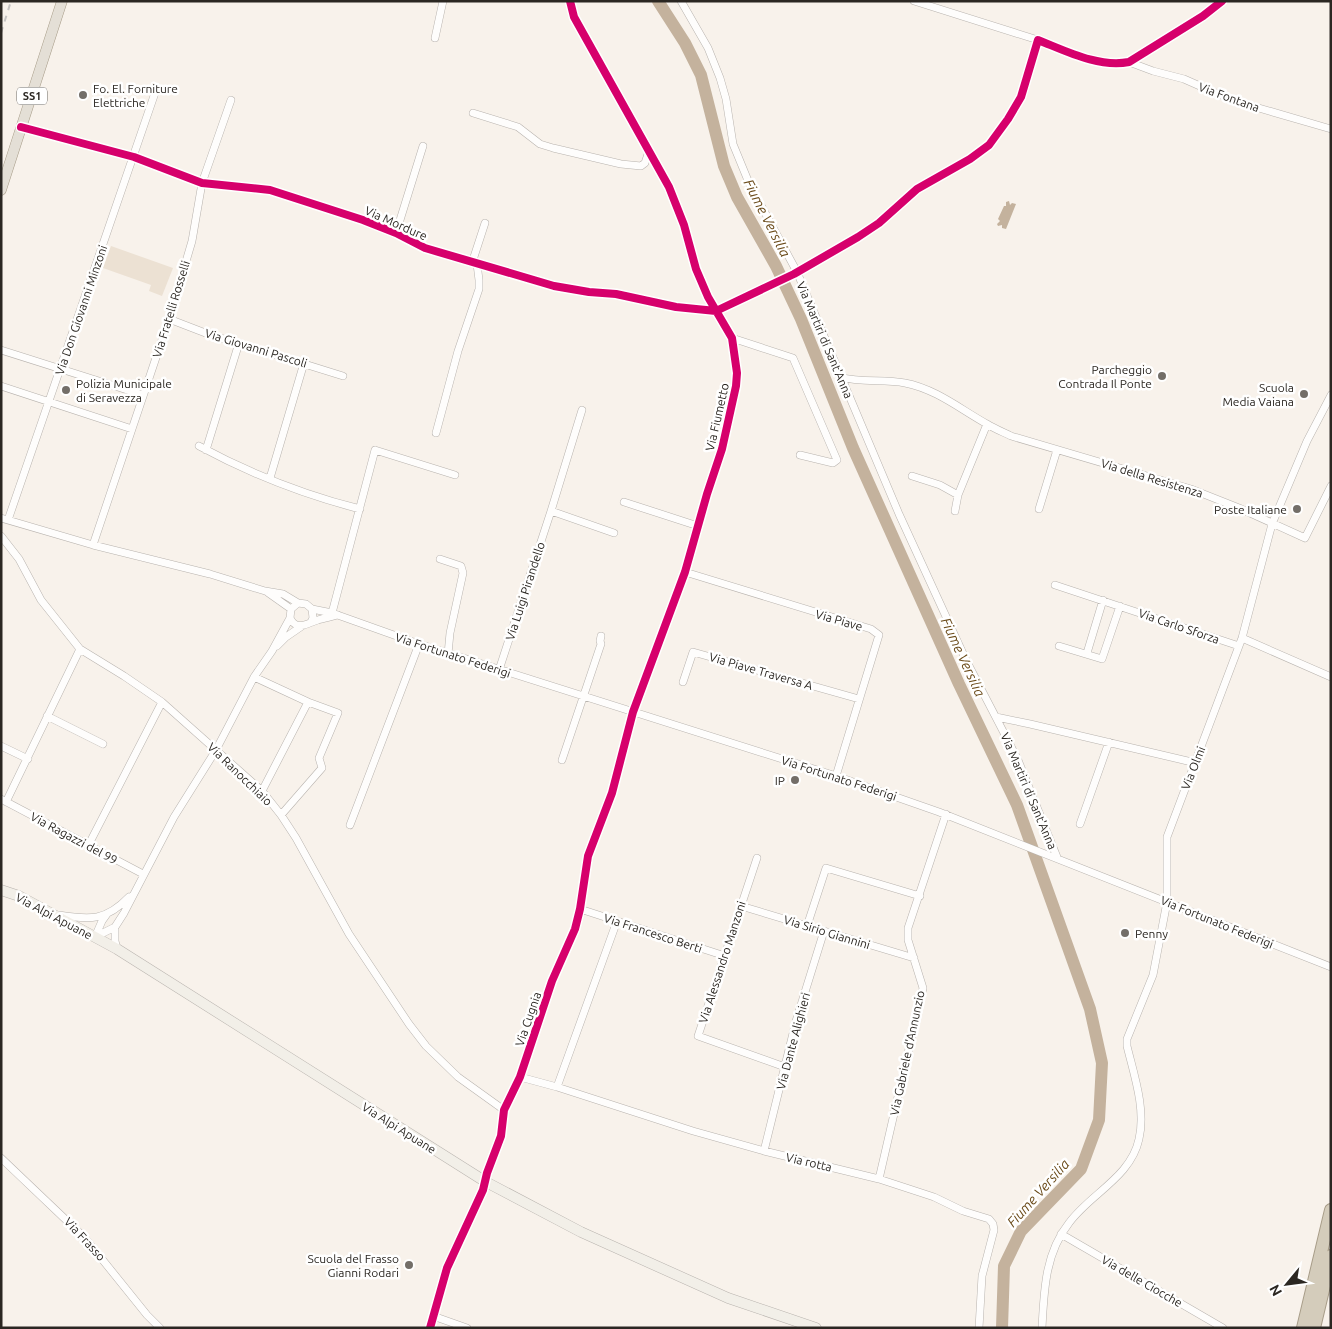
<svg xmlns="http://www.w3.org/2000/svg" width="1332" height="1329" font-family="Ubuntu,sans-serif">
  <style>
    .green { fill: #ece1d3 }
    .water { fill: #c4b29d }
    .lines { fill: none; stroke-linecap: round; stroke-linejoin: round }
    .river { stroke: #c4b29d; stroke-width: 12 }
    .minor-casing { stroke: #b8b3ae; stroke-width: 8 }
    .secondary-casing { stroke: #b8b3ae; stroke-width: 11 }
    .primary-casing { stroke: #a79c88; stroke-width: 11 }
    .motorway-casing { stroke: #a79c88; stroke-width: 14 }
    .minor { stroke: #fefdfc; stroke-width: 7 }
    .secondary { stroke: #f2efe8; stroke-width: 10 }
    .primary { stroke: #e4dfd6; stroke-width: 10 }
    .motorway { stroke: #d4ccbb; stroke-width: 12 }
    .rail { stroke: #c6c4c2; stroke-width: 2; stroke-dasharray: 6 6; stroke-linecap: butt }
    .cycleway-casing { stroke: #fff; stroke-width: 11 }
    .cycleway { stroke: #d6006c; stroke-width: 8 }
    .poi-dot { fill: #736e68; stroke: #fff; stroke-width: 2 }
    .labels { text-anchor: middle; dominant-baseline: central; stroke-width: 5; stroke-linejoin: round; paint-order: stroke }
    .shield { fill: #fff; stroke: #6b6864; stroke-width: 1 }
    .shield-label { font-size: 11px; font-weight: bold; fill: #2b2722 }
    .poi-label { font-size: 12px; fill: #2b2722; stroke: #fff; text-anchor: end }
    .street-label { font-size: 12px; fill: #2b2722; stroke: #fff }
    .water-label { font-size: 14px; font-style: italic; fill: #6b4b1a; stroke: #fff }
  </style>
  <rect width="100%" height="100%" fill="#f8f2eb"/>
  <path class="green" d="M111,246L173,268L162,296L149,291L151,285L103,268Z"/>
  <path class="water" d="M1009,201L1010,205L1012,203L1016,204L1006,229L1002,228V225L998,226L997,224L1000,221L998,219L1004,206H1006V202Z"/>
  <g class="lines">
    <path class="river" d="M658,1L685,43L701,75L724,166L737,197L776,266L801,319L853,448L959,684L1017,805L1090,1009L1102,1063L1099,1120L1081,1169L1021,1231L1004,1266L1002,1328"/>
    <g class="minor-casing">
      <path id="minor" d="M681,1L708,48L720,78L726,99L733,144L749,183L797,272L899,514L965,658L1018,760L1057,857
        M914,1L1038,40
        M435,38L443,1
        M1129,62L1153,71L1184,79L1218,94L1252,106L1331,129
        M473,113L518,127L540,144L553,148L621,164L641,166L645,163L649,151
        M21,127L134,157L202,183L270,190L363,220L396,233L425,248L554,286L589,292L616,294L676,307L716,311L794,274L858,237L879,223L917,189L970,159L989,145L1008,119L1021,97L1038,40C1066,51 1099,68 1129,62L1203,16L1222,1
        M396,233L423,146
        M472,263L485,223
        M169,319L208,334L343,376
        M732,338L793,358L837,460L833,463L800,455
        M1,350L143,395
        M840,377C861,383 883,379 905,383C936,389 960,409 987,424C995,429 1003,432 1011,436L1191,489L1239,508L1305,538L1331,486
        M1,386L132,429
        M436,433L458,351L479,289V280L477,264
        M199,446C249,473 305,495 360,509
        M206,450L239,343
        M912,476L940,485L958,495
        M270,478L304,363
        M624,502L698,526
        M1039,509L1057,450
        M551,511L614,533
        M955,511L958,495L987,424
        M1,518L93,545L210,574L265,591L283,594L298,603
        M8,520L156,90
        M1,536L19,559L41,600L80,649L124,676L162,702L262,791L281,815L296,838L349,934L409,1024L426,1046L458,1077L504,1110
        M93,545L169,319L192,241L202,183L231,100
        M440,559L461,566L463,573L450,633L448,654
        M685,572L871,629L879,635L836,776
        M1055,585L1239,646
        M267,592L291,609
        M312,609L332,613L419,644L836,776L939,812L1331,967
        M332,613L375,450L455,475
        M311,622L313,618L312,609L306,604L298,603L291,609L290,618C297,632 307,623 318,620C324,618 331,617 338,615
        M1242,638L1331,677
        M277,646L286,637L302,626
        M1059,646L1102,659L1120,606
        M1087,653L1103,600
        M499,670L551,511L582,410
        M254,677L308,702L338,713L319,758L322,768L281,815
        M683,682L693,652L859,699
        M47,716L103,744
        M996,717L1030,724L1196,763
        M1,746L28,759
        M562,760L601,644L600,641L601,636
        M262,791L308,702
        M1,799L143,874
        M6,802L80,649
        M1080,824L1109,742
        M350,825L419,644
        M88,846L162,702
        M757,858L698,1036L785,1067
        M741,906L914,958
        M580,909L725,956
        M59,915C90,920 106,921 129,897
        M807,926L826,868L920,896
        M115,927V941L117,949
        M95,937L115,927L124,913L174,817L216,750L254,677L272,651L290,618
        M95,937L102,921L107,914
        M520,1077L557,1087L693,1131L764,1151L879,1179L934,1197L963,1211L989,1219L993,1224L994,1230L982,1276L979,1328
        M557,1087L617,921
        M764,1151L796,1021L824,931
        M1,1158L85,1238L147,1315L160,1328
        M879,1179L923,988L908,940V928L946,814
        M1061,1234L1223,1328
        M433,1316L467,1328
        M430,1328L447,1268L483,1190L487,1173L501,1136L504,1110L520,1077L552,981L575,929L580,909L588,856L612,793L633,712L685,572L707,494L722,449L736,386L737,373L732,338L708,297L696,269L684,225L669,187L574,17L570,1
        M1042,1328C1044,1291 1045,1253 1069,1223C1090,1194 1131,1177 1139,1139C1146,1109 1134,1075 1127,1046V1039L1153,975L1162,928L1167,902V837L1242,638L1272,524L1307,441L1331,395"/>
    </g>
    <g class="secondary-casing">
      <path id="secondary" d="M1,890L19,896L117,949L486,1182L581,1232L728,1298L816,1328"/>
    </g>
    <g class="primary-casing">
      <path id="primary" d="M1,190L62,1"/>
    </g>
    <g class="motorway-casing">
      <path id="motorway" d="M1303,1328L1331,1210
        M1314,1328L1331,1256"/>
    </g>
    <use href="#minor" class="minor"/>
    <use href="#secondary" class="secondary"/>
    <use href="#primary" class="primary"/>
    <use href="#motorway" class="motorway"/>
    <path class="rail" d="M1,33L11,1"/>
    <g class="cycleway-casing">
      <path id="cycleway" d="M21,127L134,157L202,183L270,190L363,220L396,233L425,248L554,286L589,292L616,294L676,307L716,311L794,274L858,237L879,223L917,189L970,159L989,145L1008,119L1021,97L1038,40C1066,51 1099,68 1129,62L1203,16L1222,1
        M430,1328L447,1268L483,1190L487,1173L501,1136L504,1110L520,1077L552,981L575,929L580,909L588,856L612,793L633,712L685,572L707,494L722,449L736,386L737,373L732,338L708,297L696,269L684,225L669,187L574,17L570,1"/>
    </g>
    <use href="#cycleway" class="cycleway"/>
  </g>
  <g class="poi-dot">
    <circle cx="83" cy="95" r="5"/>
    <circle cx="1162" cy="376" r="5"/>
    <circle cx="66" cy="390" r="5"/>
    <circle cx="1304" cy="394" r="5"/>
    <circle cx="1297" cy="509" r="5"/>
    <circle cx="795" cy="780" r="5"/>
    <circle cx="1125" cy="933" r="5"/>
    <circle cx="409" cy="1265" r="5"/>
  </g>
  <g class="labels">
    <rect class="shield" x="17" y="87.5" width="30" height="17" rx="4"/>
    <g class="shield-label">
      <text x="32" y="96">SS1</text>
    </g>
    <g class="poi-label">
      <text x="93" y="88" text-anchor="start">Fo. El. Forniture<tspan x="93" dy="14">Elettriche</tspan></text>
      <text x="1152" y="369">Parcheggio<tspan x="1152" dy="14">Contrada Il Ponte</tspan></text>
      <text x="76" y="383" text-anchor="start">Polizia Municipale<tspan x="76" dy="14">di Seravezza</tspan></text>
      <text x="1294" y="387">Scuola<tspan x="1294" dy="14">Media Vaiana</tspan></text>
      <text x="1287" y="509">Poste Italiane</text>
      <text x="785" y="780">IP</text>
      <text x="1135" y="933" text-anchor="start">Penny</text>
      <text x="399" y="1258">Scuola del Frasso<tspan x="399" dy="14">Gianni Rodari</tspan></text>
    </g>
    <g class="street-label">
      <text transform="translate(1229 97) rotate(20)">Via Fontana</text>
      <text transform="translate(396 223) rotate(24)">Via Mordure</text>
      <text transform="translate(171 309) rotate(-73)">Via Fratelli Rosselli</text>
      <text transform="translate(81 310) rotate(-71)">Via Don Giovanni Minzoni</text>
      <text transform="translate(825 340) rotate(67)">Via Martiri di Sant'Anna</text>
      <text transform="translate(256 348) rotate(17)">Via Giovanni Pascoli</text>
      <text transform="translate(717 417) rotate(-77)">Via Fiumetto</text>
      <text transform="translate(1152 478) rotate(17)">Via della Resistenza</text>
      <text transform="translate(525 591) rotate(-72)">Via Luigi Pirandello</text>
      <text transform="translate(839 620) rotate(16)">Via Piave</text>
      <text transform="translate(1179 626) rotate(19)">Via Carlo Sforza</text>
      <text transform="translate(453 655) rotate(18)">Via Fortunato Federigi</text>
      <text transform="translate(761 671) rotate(16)">Via Piave Traversa A</text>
      <text transform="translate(1193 768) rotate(-68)">Via Olmi</text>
      <text transform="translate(240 774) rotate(44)">Via Ranocchiaio</text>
      <text transform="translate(839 778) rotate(18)">Via Fortunato Federigi</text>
      <text transform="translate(1029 791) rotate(67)">Via Martiri di Sant'Anna</text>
      <text transform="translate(74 838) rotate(28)">Via Ragazzi del 99</text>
      <text transform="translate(54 916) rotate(28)">Via Alpi Apuane</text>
      <text transform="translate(1217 922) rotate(22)">Via Fortunato Federigi</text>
      <text transform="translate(827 932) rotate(17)">Via Sirio Giannini</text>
      <text transform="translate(653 933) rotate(18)">Via Francesco Berti</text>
      <text transform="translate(722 962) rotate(-72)">Via Alessandro Manzoni</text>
      <text transform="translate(528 1019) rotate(-71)">Via Cugnia</text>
      <text transform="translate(793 1041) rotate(-75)">Via Dante Alighieri</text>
      <text transform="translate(907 1053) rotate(-78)">Via Gabriele d'Annunzio</text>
      <text transform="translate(399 1128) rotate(32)">Via Alpi Apuane</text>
      <text transform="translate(809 1162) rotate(13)">Via rotta</text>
      <text transform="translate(85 1239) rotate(47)">Via Frasso</text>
      <text transform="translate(1142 1281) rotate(30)">Via delle Ciocche</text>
    </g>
    <g class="water-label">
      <text transform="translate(767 218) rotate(63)">Fiume Versilia</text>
      <text transform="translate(963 657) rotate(65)">Fiume Versilia</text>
      <text transform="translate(1038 1193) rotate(-48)">Fiume Versilia</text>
    </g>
  </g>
  <rect width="1332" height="1329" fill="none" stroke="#2b2722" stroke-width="5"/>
  <g transform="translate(1287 1284) rotate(241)" stroke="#ffffff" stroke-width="4" paint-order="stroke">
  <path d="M0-4L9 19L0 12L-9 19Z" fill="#2b2722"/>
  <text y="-8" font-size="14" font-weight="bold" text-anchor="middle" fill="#2b2722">N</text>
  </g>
</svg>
